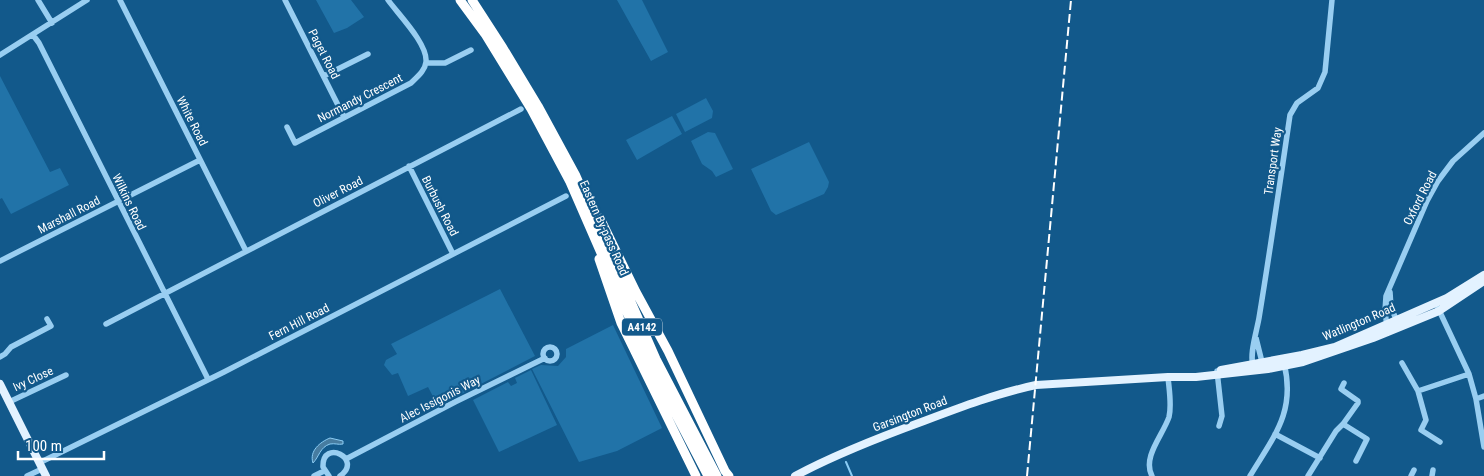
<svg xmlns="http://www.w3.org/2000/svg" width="1484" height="476" font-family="'Roboto Condensed',sans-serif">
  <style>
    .green { fill: #2173a8 }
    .water { fill: #477ca0; stroke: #8bccf4 }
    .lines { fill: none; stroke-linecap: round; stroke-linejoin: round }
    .stream { stroke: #8bccf4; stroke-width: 2 }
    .minor { stroke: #99cef1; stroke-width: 5.5 }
    .major { stroke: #e3f2ff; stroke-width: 8 }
    .highway { stroke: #fff; stroke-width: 9 }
    .rail { stroke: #fff; stroke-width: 2; stroke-dasharray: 9 4; stroke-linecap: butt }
    .labels { text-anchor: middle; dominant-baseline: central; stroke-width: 4.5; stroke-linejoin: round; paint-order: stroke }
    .shield { fill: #12598b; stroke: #b8cddc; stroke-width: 1 }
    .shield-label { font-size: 11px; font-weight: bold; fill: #fff }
    .street-label { font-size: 12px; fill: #fff; stroke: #12598b }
  </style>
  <rect width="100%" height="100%" fill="#12598b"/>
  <path class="green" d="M316,0H351L364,17L347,28L334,33Z
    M617,0H642L668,52L651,61Z
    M0,76L50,172L60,168L69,185L11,214L2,198L0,199Z
    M706,98L713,111L712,118L685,132L676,114Z
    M672,116L682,134L637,160L626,140Z
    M708,132L715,133L733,169L716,177L712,171L702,164L691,141Z
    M809,142L829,182L828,187L824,194L776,215L771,211L751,169Z
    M500,289L535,356L438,406L428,387L408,396L398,373L392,375L384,365L386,360L397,354L391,344Z
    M613,325L662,428L617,451L579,462L532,369L541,365L558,366L566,357V349Z
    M531,370L557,425L499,452L473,400L508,382L511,386L517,383L515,378Z"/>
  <path class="water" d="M330,438L343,441V444C338,445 335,443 330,444C320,447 319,457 313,463C309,451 320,442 330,438Z"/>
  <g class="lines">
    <path class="stream" d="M846,462L852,476"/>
    <path class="minor" d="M38,0L52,23
      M120,0L246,251
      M285,0L344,117
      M33,35L39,43L208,379
      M0,55L87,0
      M427,63H445L471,50
      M324,76L368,54
      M287,127L295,143L411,83C417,77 425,71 426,62C428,44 398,14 388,0
      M409,166L453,254
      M0,261L200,160
      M1390,292L1391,308L1398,323
      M1438,308L1469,374L1476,399L1484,447
      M106,324L521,109
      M1387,327L1385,311L1386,296L1427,201L1438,181L1453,161L1484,133
      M1256,338L1262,362L1260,365
      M543 354a7 7 0 1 1 14 0a7 7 0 1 1-14 0Z
      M0,357L5,354L11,347L51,326L47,319
      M1402,363L1418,391L1469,374
      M1254,367C1248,358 1257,330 1259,318C1270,251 1280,183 1290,115L1297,103L1318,88L1325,72L1332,0
      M1217,371L1222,416L1219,426
      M1418,391L1426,420L1421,430L1440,442
      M1476,399L1484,396
      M9,402L66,375
      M1343,424L1367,439L1356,461
      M1275,434L1320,458
      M346,459L455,402L545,358
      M39,463L224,372L566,196
      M27,476L42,469
      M314,476L324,471
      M329,476L323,467C322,438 364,459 340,476
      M1152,476C1142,457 1163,435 1169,417C1172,405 1169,389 1168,377
      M1250,476C1274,436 1296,412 1284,363
      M1308,476L1336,431L1343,424L1358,403V401L1341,389L1344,383
      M1411,476L1414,470
      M1432,476L1433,470"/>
    <path class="major" d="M1221,370L1302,355L1335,347L1447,298L1484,275
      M0,384L46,476
      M795,476C836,454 880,437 924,421C961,407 998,393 1036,385L1168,377H1196L1268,369L1303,362L1373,338L1439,311L1484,281"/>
    <path class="highway" d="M460,0L485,34L531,109L570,182L649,363L708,476
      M472,0L503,48L538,106L576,176L656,359L717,476
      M600,218L636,292L668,351L725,471L729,476
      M599,259L621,323L696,476"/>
    <path class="rail" d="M1027,476L1071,0"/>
  </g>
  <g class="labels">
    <rect class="shield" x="622" y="318.5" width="40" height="17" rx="4"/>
    <g class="shield-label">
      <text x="642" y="327">A4142</text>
    </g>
    <g class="street-label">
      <text transform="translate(324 54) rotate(63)">Paget Road</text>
      <text transform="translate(360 98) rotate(-27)">Normandy Crescent</text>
      <text transform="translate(192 121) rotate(63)">White Road</text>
      <text transform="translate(1273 161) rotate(-82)">Transport Way</text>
      <text transform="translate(338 192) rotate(-27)">Oliver Road</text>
      <text transform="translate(1420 198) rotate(-63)">Oxford Road</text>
      <text transform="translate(129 202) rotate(64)">Wilkins Road</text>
      <text transform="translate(440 206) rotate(63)">Burbush Road</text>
      <text transform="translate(69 215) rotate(-27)">Marshall Road</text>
      <text transform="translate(604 228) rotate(66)">Eastern By-pass Road</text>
      <text transform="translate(299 322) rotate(-27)">Fern Hill Road</text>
      <text transform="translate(1359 322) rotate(-23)">Watlington Road</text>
      <text transform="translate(33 379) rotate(-25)">Ivy Close</text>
      <text transform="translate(440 399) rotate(-27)">Alec Issigonis Way</text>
      <text transform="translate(910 414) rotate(-21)">Garsington Road</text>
    </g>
  </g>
  <path d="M18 451v8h86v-8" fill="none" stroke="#ffffff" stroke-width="2.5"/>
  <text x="25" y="451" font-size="15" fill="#ffffff" stroke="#12598b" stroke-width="4" paint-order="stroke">100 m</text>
</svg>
